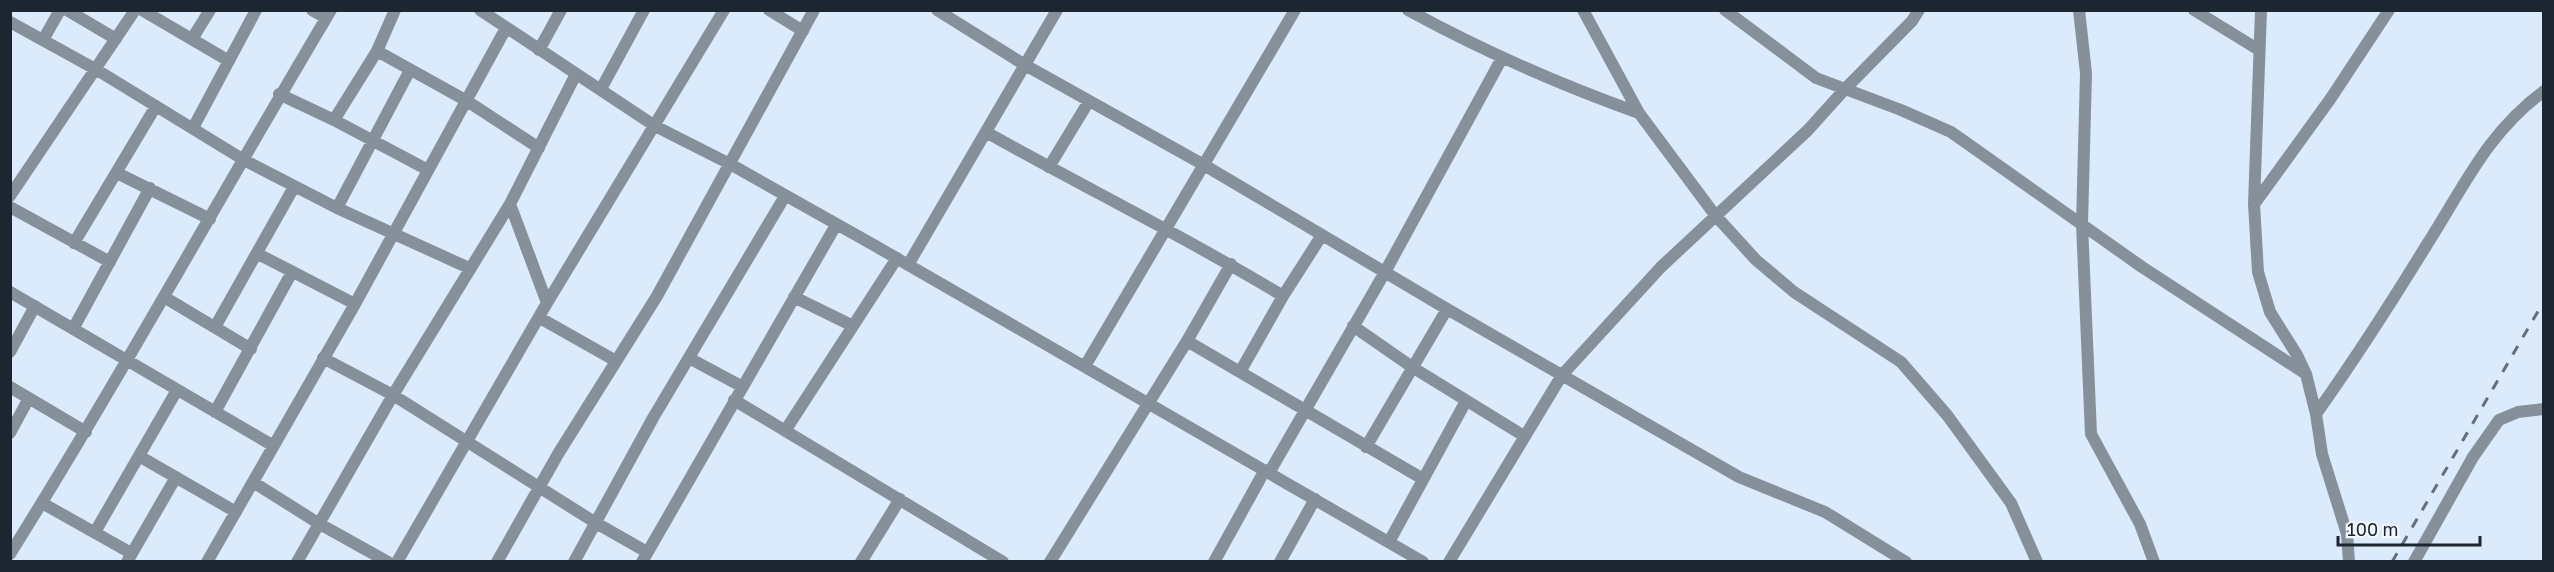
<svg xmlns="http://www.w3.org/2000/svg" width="2554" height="572" font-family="'Golos Text',sans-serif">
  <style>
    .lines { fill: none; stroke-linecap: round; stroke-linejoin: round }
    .minor { stroke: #85909b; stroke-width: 12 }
    .rail { stroke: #626f7b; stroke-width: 3; stroke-dasharray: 10 10; stroke-linecap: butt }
  </style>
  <rect width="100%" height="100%" fill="#dbebfb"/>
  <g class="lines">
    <path class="minor" d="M67,10L116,39
      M142,10L229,61
      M312,10L326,18
      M480,10L655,126L730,164L872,244L1423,562
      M769,10L803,31
      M937,10L1025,65L1204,165L1447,309L1739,477L1825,512L1906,562
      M1408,10C1483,51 1558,84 1639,113
      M1583,10L1639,113L1715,215L1756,260L1794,292L1901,362L1947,415L2011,503L2037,562
      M1725,10L1816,78L1901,110L1951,132L2142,267L2306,374
      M2079,10L2086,73L2082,224L2091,434L2140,524L2154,562
      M2194,10L2259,50
      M2261,10L2254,204L2258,272L2270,312L2297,355L2306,374L2316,414L2322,454L2347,534L2349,562
      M10,22L97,70L244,160L337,208L469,268
      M192,39L210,10
      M43,40L60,10
      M539,50L561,10
      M377,51L467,101L539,148
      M601,89L644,10
      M279,94L334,120L428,170
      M334,120L377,51L395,10
      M193,128L256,10
      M986,132C1085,188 1186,237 1283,296
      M1049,167L1089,101
      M117,173L210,219
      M10,196L135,10
      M2255,203L2331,98L2389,10
      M10,207L110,262
      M337,208L410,70
      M74,243L156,106
      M258,254L355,304
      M908,265L1057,10
      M10,292L272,445
      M164,297L251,349
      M794,297L853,326
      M547,303L724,10
      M540,318L616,361
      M1353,326L1412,367L1524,436
      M215,327L294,187
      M73,329L150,188
      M1187,341L1423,479
      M10,352L35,306
      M323,358L393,395L596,523L647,552
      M689,358L741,386
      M1085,366L1295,10
      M1240,372L1283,296L1322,235
      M10,387L86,432
      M734,400L1003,562
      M215,412L292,272
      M2316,414C2355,359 2391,303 2426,246C2464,187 2486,134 2544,91
      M785,431L897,258
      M10,433L29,398
      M1366,447L1447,309
      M139,456L236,512
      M1269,473L1385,272L1502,58
      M253,482L318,523L388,562
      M42,503L131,553
      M95,532L177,390
      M1389,542L1466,401
      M10,554C122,375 223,191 331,10
      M127,562L176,477
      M207,562L355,304L506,28
      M297,562L393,395L510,204
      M397,562L547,303L510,204L576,74
      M497,562L558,454L657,296L814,10
      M574,562L653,418L785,196
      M642,562L836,225
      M861,562L900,499
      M1050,562L1187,341L1231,264
      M1214,562L1265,470
      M1280,562L1315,499
      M1449,562L1562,375L1661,267L1808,130L1845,89L1912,21L1919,10
      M2414,562L2473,457L2499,420L2518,412L2544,409"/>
    <path class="rail" d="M2392,562L2544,301"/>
  </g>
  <rect width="2554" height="572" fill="none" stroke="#1c2630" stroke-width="24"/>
  <path d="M2338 536v9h142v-9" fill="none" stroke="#1c2630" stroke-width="3"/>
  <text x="2347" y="536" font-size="18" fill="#1c2630" stroke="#f1f7fc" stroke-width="4.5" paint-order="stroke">100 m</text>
</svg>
